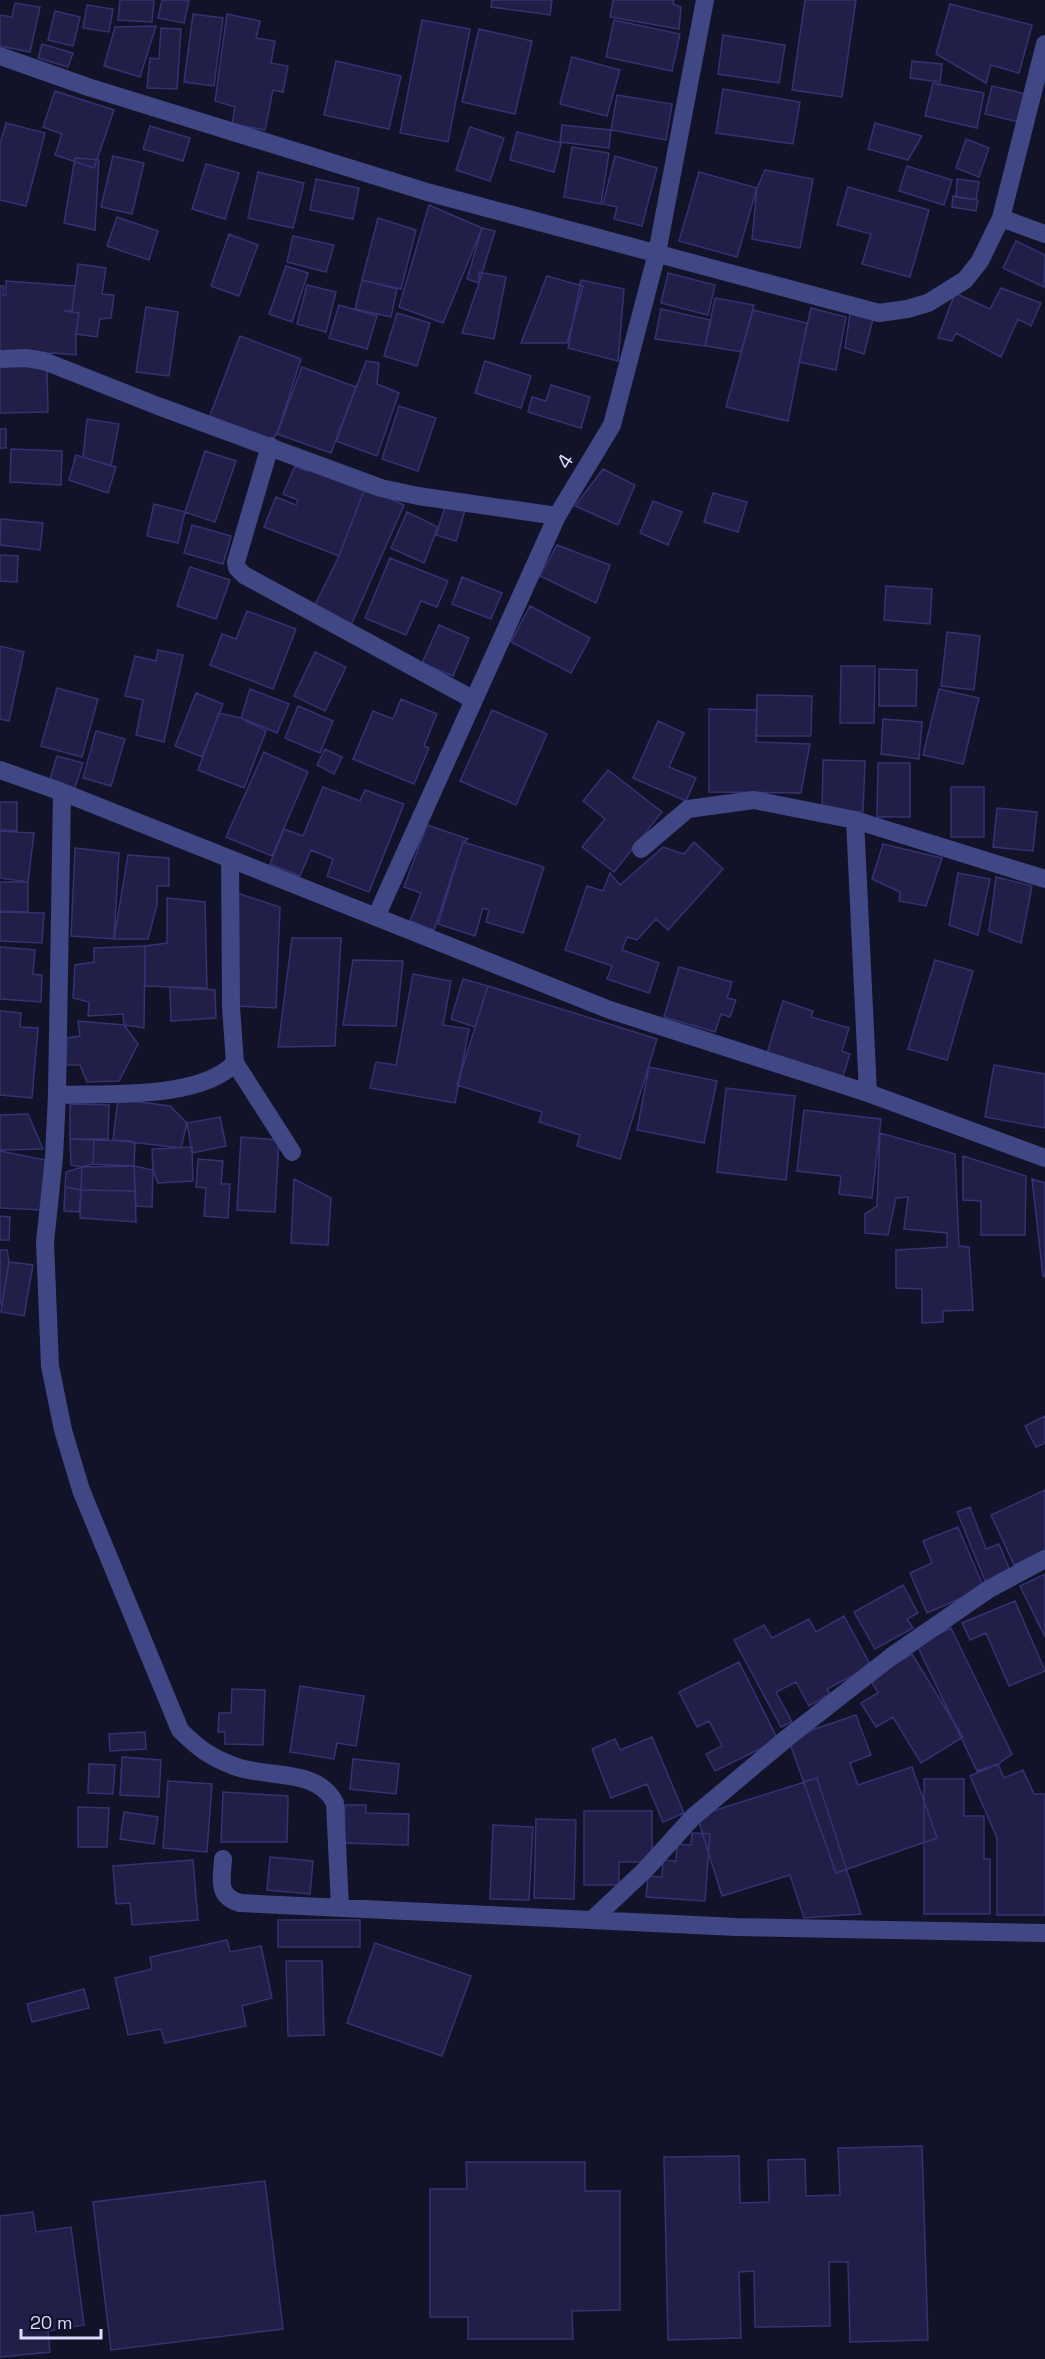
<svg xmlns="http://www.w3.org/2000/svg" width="1045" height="2359" font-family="'Space Grotesk',sans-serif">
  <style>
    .building { fill: #211f48; stroke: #353273; stroke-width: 1.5 }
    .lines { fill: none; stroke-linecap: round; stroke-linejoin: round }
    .minor { stroke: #3f4785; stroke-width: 18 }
    .labels { text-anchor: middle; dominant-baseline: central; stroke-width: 4.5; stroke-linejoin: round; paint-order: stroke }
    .street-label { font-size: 20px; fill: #dbdcfd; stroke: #121228 }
  </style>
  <rect width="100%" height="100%" fill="#121228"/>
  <path class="building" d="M120,0H154L152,22L118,20Z
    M162,0H189L184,23L158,18Z
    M492,0H552L550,15L491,7Z
    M613,0H674L673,4L681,7L679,29L610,17Z
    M805,0H856L842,97L792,90Z
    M15,3L40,7L30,52L0,46V15L12,17Z
    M950,4L1032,25L1019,73L991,65L986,83L936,54Z
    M87,5L113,9L109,32L83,28Z
    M55,11L80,17L73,46L48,40Z
    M193,14L223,18L214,86L184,82Z
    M227,14L260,21L256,38L275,41L271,63L288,66L283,92L273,90L265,130L232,124L235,107L215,101Z
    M422,20L470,29L448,142L400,133Z
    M614,20L680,34L672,71L606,57Z
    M156,26L140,77L104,66L115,27Z
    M161,28L181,29L177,89L147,88L150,58L159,59Z
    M479,29L532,41L515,114L462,102Z
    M723,35L785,45L779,83L718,74Z
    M42,44L73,53L68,67L38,58Z
    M572,57L620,70L607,116L560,104Z
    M336,61L401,76L389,129L324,115Z
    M912,61L942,64L940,82L910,78Z
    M933,83L984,93L977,128L925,116Z
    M992,86L1026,94L1019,122L985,114Z
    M723,89L800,102L793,144L716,133Z
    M55,91L114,110L94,168L55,155L62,134L43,127Z
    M617,95L672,104L666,140L611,130Z
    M6,123L45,133L26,206L0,200V144Z
    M875,123L922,136L908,160L868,149Z
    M562,125L611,130L609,148L560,142Z
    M150,126L190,138L183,161L143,149Z
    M470,127L504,138L490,181L456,170Z
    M517,132L561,143L554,172L510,160Z
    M966,139L989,148L979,177L956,168Z
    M572,147L609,153L601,204L564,197Z
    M113,156L144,163L132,214L101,207Z
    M615,156L657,168L642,226L614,219L617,207L603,204Z
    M75,158L99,160L95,230L64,223Z
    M206,164L239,173L225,219L192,209Z
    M907,166L952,180L944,205L899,191Z
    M765,170L813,179L800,248L752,239L757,188Z
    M258,172L304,183L293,228L248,218Z
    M699,172L757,188L737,257L679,241Z
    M316,179L359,188L353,219L310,210Z
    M957,179L979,182L976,200L956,197Z
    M848,187L929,210L910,277L862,264L871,234L837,225Z
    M953,196L978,200L976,211L952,207Z
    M429,205L482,228L443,323L399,307Z
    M117,217L158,231L149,260L107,246Z
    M378,218L416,230L401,289L362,280Z
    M482,228L495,231L479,283L467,279Z
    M229,234L258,245L239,296L211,286Z
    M293,236L334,245L326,272L287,262Z
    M1016,241L1045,255L1044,287L1003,268Z
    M78,264L106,268L102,294L114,295L111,318L100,319L97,337L76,334L79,313L64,311H72Z
    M286,266L308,273L292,322L269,314Z
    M479,272L506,277L494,339L462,333L479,283Z
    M668,273L715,285L708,315L661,303Z
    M547,276L583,286L567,343H521Z
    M362,280L397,289L391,317L355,309Z
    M581,280L624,289L618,361L568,348Z
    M6,281L75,286L72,311H64L79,313L76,334V355L54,353L0,357V286H4L3,295H6Z
    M307,285L336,292L326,332L297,324Z
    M1001,288L1041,303L1031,326L1018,319L1001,357L956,333L952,341L938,338L955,293L990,309Z
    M715,298L754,305L741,352L705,346Z
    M339,305L377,316L367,349L329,338Z
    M146,307L178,312L169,376L136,372Z
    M811,308L846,317L836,370L799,362Z
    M661,309L711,320L705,346L655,339Z
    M753,310L807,323L788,421L726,407Z
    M397,313L430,323L417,366L384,356Z
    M850,314L873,319L864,354L845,348Z
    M240,336L301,359L277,434L270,441L209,418Z
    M366,361L379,363L377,384L399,393L377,456L336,441Z
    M485,361L531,376L521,408L475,393Z
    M0,362L47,368L48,412L0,413Z
    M302,367L356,387L331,453L277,434Z
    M551,385L590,397L581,428L528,412L532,397L546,401Z
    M399,406L436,418L418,471L382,459Z
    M87,419L119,424L111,466L83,457Z
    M0,429H6V448H0Z
    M11,449L62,451L61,485L10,482Z
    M205,451L236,461L215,522L185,512Z
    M76,455L116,467L108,493L69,480Z
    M295,466L307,471L309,466L365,488L339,556L264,527L276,497L296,505L298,500L283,494Z
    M603,469L635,485L618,525L575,506Z
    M365,488L404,505L351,625L313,609L339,556Z
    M713,493L747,502L738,532L704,522Z
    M653,501L682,512L668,545L640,533Z
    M154,504L185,512L178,543L147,536Z
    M446,504L465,510L456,541L436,535Z
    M407,512L438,527L424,563L391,548Z
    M1,519L43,523L40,550L0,545Z
    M192,525L231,536L223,564L184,553Z
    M557,545L610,565L596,603L540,576Z
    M0,555L18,556L17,582L0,581Z
    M390,558L448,581L437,607L421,601L406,635L365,618Z
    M190,567L230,580L216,619L177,606Z
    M462,577L502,593L491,619L452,604Z
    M886,586L932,589L930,624L884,620Z
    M530,606L590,638L571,673L511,642Z
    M247,611L296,629L273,689L210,665L222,634L236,639Z
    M439,625L469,638L453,676L422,663Z
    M947,632L980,636L974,690L941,686Z
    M0,646L24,652L9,721L0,719Z
    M158,650L183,655L164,742L136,735L143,700L125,696L135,656L156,661Z
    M315,652L346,667L325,711L294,696Z
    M841,666H875L874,723H840Z
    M879,669L917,670L916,706H879Z
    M57,688L98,699L82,757L41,746Z
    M250,689L289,704L277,733L241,718Z
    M939,689L979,698L963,764L923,755Z
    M196,693L223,704L202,757L175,746Z
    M757,695L812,696L811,736H756Z
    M401,699L437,714L424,746L429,748L414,784L353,759L373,711L393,719Z
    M298,706L333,721L320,753L285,738Z
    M709,709L757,710L756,742L810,744L801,793L709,792Z
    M492,710L547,734L516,805L460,781Z
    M219,713L241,718L266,731L244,788L198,770Z
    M883,719L922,722L919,759L881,754Z
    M658,721L684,733L669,767L696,778L686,801L633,778Z
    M96,731L125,739L111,786L83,778Z
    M325,749L342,757L334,774L317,765Z
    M264,752L308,772L272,856L226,837Z
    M57,756L83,763L74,790L49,782Z
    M823,760L865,761L863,812L822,811Z
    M878,763H910V817H877Z
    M608,770L662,812L614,872L582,847L605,819L583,801Z
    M323,787L360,801L365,790L404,804L369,892L327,876L333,859L311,850L300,876L270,864L284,829L303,836Z
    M951,787H984V837H951Z
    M0,802H17V831L0,830Z
    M997,808L1037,812L1033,851L993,847Z
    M427,825L468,839L463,842L434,930L410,921L421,893L404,887Z
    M0,831L34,833L28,882L0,878Z
    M463,842L544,867L523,933L486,922L489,910L483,908L475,936L438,924Z
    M694,842L723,869L668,930L656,919L637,940L627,937L622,950L659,963L649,993L607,979L612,966L565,950L587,886L603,891L610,873L620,885L663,847L684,854Z
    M883,844L942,858L926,906L899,901L900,892L872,879Z
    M75,848L119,853L114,939L71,936Z
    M128,855L169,858V886H157V905L148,939H114Z
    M958,873L990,879L978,935L949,925Z
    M996,877L1032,886L1021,943L989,931Z
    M0,882H28V912L0,911Z
    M237,893L280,907L276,1008L233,1006Z
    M167,898L205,902L207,988L145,986V946L167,943Z
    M0,912L44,913L42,943L0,941Z
    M292,938H341L335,1046L278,1047Z
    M145,946L144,1028L124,1025L123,1014L88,1016L89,1002L73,998L75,965L94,962V948Z
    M0,947L35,950L33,974L42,975L41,1002L0,999Z
    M353,960L403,961L396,1026L343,1025Z
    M935,960L973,971L947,1060L908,1049Z
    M679,967L732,982L727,998L736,1000L730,1017L721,1014L715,1032L664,1017Z
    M413,974L451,981L443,1025L469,1029L455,1103L370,1088L376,1062L396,1065Z
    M463,979L488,986L475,1027L451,1019Z
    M488,986L657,1039L620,1159L577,1146L580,1135L539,1122L542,1112L457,1085Z
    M170,987L215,990L216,1018L171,1021Z
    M783,1001L813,1011L811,1017L849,1028L842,1051L850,1054L843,1076L767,1053Z
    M0,1011L21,1013L20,1027L38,1028L32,1098L0,1095Z
    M78,1021L124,1025L138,1044L119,1081L87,1082L80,1065H66L67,1038L80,1036Z
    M994,1065L1045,1074V1128L985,1117Z
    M649,1067L717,1081L704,1143L637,1130Z
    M726,1088L795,1096L786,1180L717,1172Z
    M118,1099L170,1106L187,1123L181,1148L113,1140Z
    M70,1104L109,1105L108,1139H70Z
    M804,1110L881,1119L872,1198L839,1194L841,1176L797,1171Z
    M28,1114L43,1149L0,1150V1115Z
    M220,1117L226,1146L192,1153L187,1123Z
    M880,1133L955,1154L959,1246L969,1247L973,1310L943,1311V1322L922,1323V1289L896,1288V1250L947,1247V1233L904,1229L908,1197L896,1198L888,1235L865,1233V1214L877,1206Z
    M241,1137L279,1140L275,1212L237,1210Z
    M70,1139L94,1140L93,1164L82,1167L71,1165Z
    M94,1140L131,1141L135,1144L134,1166L93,1164Z
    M192,1147L193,1181L158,1183L153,1170L152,1149Z
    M0,1151L46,1160L43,1210L0,1208Z
    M963,1156L1026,1176L1025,1235H981V1201L963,1200Z
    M198,1159L223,1161L221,1184H230L228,1218L204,1216L206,1188L196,1187Z
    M134,1166L135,1191L81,1190L82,1167Z
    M134,1166L153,1170L152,1207L136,1206Z
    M82,1167L81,1190L65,1187L66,1172Z
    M294,1179L331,1198L328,1245L291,1243Z
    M1032,1179L1045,1183V1277L1043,1276Z
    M65,1187L81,1190L79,1212L64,1211Z
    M81,1190L135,1191L136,1222L80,1218Z
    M0,1216L10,1217L9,1240H0Z
    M0,1250H7L9,1262L2,1304H0Z
    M9,1262L33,1265L24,1316L1,1312Z
    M1045,1416V1443L1036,1447L1025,1426Z
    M1045,1490V1550L1014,1565L991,1515Z
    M970,1507L986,1549L999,1544L1011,1573L986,1583L957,1512Z
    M958,1527L984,1588L927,1613L910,1573L932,1563L923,1541Z
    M1045,1574V1637L1020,1586Z
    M903,1585L918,1613L907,1619L913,1628L875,1649L854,1612Z
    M1015,1601L1045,1671L1009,1686L986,1633L970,1640L962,1623Z
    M844,1616L871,1666L827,1689L830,1694L809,1706L796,1682L776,1692L792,1722L781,1727L734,1640L764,1625L772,1638L809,1619L816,1632Z
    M951,1628L1012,1754L998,1764L977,1771L917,1645Z
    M912,1654L963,1737L921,1763L893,1717L876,1727L861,1703L878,1693L870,1679Z
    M739,1662L778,1740L715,1771L706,1754L722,1746L709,1721L697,1727L679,1692Z
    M300,1686L364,1696L356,1746L337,1743L334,1759L290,1752Z
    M232,1689L265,1690L263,1745L225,1744V1732H218L219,1713H231Z
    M856,1715L871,1755L850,1763L858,1785L912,1767L937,1838L836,1873L788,1738Z
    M145,1732L146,1749L110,1751L109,1734Z
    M652,1737L684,1813L663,1822L647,1784L611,1798L592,1749L615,1739L620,1750Z
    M122,1757L161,1760L159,1797L120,1795Z
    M353,1759L399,1764L396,1794L350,1789Z
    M89,1764L115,1765L113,1794L88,1793Z
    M998,1764L1004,1778L1023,1770L1034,1794H1045V1915H997V1838L970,1776Z
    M817,1778L861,1914L804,1918L790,1875L722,1896L697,1816Z
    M924,1779H964V1816H984V1859H990V1914H924Z
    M168,1781L212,1784L207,1852L163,1848Z
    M223,1792L288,1796L287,1842H221Z
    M345,1805H366V1813L409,1814L408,1845L344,1843Z
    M78,1807L109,1808L107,1847H78Z
    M584,1811H652V1862H619V1885H584Z
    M124,1812L158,1817L154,1844L120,1839Z
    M536,1819L576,1820L574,1899L534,1898Z
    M493,1825L533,1827L529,1900L490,1899Z
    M692,1833L710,1834L705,1901L646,1897L648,1876L662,1877L663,1860L676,1861L677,1844L691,1845Z
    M270,1857L313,1861L310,1894L267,1890Z
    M193,1860L198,1920L132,1925L130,1903L116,1904L113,1866Z
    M278,1920H360V1947H278Z
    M227,1940L230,1952L261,1946L272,1998L242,2006L246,2026L165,2043L161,2029L128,2035L115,1978L152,1969L150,1957Z
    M375,1943L471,1976L442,2056L347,2023Z
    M286,1961H322L324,2035L288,2036Z
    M84,1989L89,2008L32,2022L27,2004Z
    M922,2146L928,2340L850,2342L848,2262H829L830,2326L755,2327L754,2271L739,2272L741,2338L668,2340L664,2157L739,2156L740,2203L769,2202L768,2160L805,2159L806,2196L840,2195L838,2148Z
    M466,2162H585V2191H620V2310L572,2311L573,2339H468V2317H430V2189H467Z
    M265,2181L283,2329L111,2350L93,2202Z
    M33,2212L36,2232L71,2227L84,2325L48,2331L50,2352L0,2357V2216Z"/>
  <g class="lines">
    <path class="minor" d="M0,56L88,87L427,192L879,313L907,309L928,303L965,280L980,261L1001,218L1045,44
      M1001,218L1045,234
      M0,359L26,358L44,361L158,406L381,488L418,496L557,516
      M270,446L236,562L237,568L244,575L474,700
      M0,770L62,792L610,1010L868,1093L1045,1158
      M62,792L57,1095L54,1157L45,1242L50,1366L63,1430L81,1490L180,1730C198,1748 210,1757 234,1766C267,1779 317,1767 335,1803L340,1907
      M855,820L868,1093
      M641,849L688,809L754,800L855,820L1045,879
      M376,917L557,516L612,425L657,253L705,0
      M235,1063L292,1152
      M57,1095C107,1093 199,1100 235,1063L231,1007L230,859
      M223,1859C222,1879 216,1896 240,1903L736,1927L1045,1933
      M593,1919L645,1870L693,1817L787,1738L892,1656L989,1589L1045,1559"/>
  </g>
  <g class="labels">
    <g class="street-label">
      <text transform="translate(565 461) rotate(-58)">4</text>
    </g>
  </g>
  <path d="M21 2329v9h80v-9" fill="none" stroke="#dbdcfd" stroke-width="3"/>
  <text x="30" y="2329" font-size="18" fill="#dbdcfd" stroke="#121228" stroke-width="4.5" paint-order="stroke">20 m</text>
</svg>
